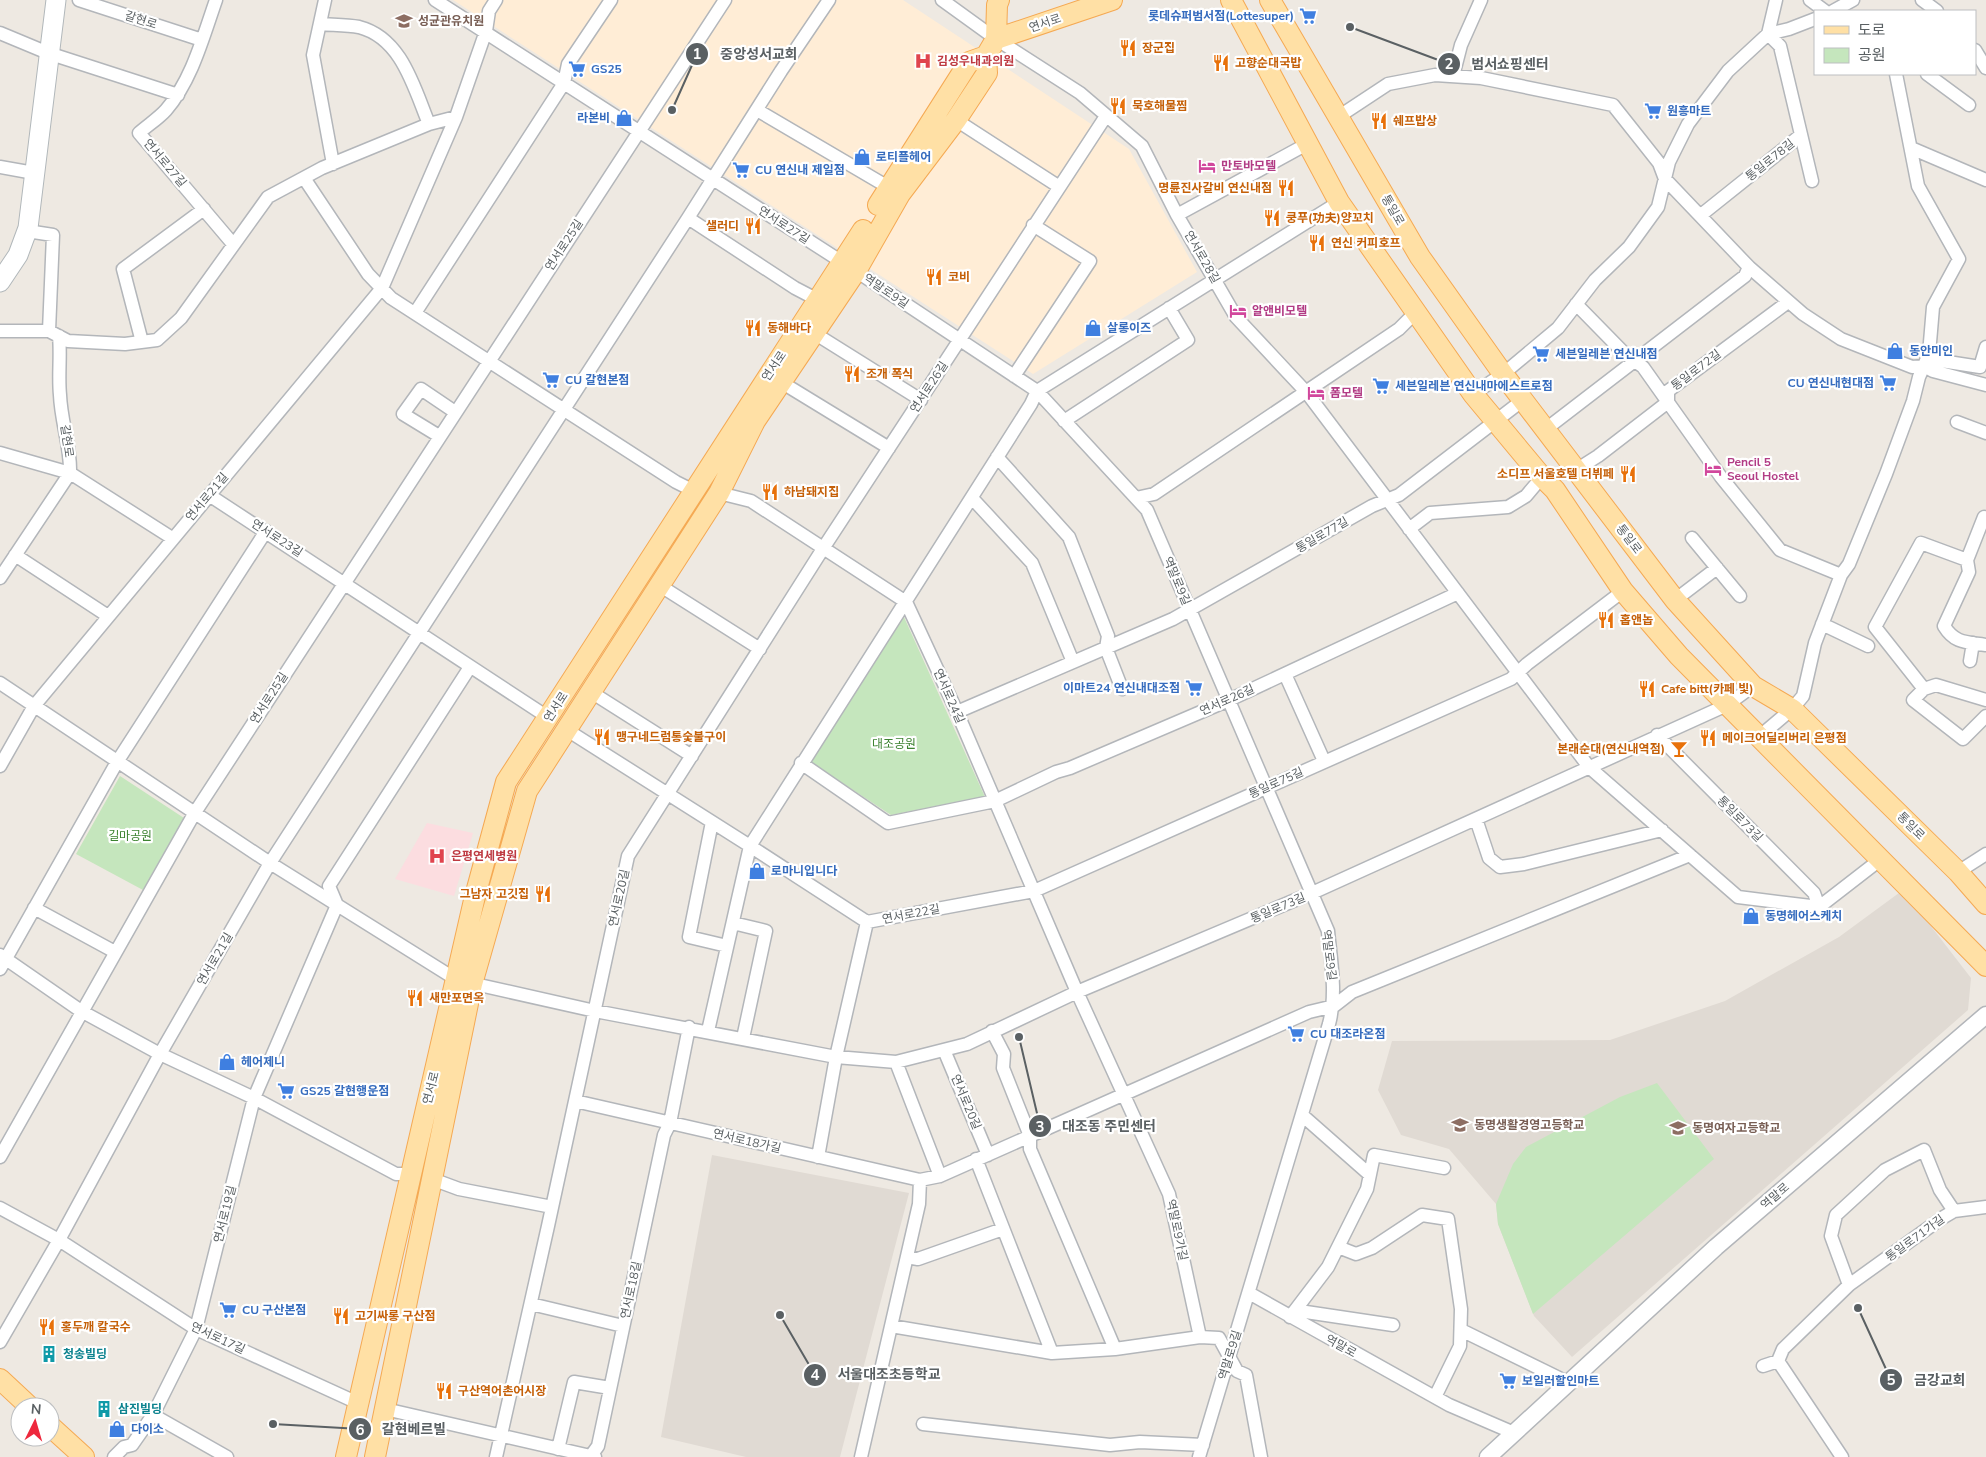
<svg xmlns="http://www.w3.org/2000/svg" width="1986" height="1457" font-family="'Nunito Sans','Noto Sans KR',sans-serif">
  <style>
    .commercial { fill: #ffedd6 }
    .education { fill: #e0dad3 }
    .medical { fill: #fcdde0 }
    .green { fill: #c5e6bd }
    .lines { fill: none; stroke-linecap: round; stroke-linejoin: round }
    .minor-casing { stroke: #b3b6ba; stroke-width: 15 }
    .tertiary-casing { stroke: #b3b6ba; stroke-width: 19 }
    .secondary-casing { stroke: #b1b7ba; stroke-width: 21 }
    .primary-casing { stroke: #f5a953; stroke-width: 22 }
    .minor { stroke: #fff; stroke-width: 12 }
    .tertiary { stroke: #fff; stroke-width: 16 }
    .secondary { stroke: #fff; stroke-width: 19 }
    .primary { stroke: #ffe0a5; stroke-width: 20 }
    .labels { text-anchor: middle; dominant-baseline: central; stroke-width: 4.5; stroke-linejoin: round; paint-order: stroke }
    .shop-label { font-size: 12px; font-weight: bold; fill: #366cbe; stroke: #fff; text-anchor: start }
    .street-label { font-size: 12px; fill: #5a6063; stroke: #fff }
    .education-label { font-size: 12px; font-weight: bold; fill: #785e54; stroke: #fff; text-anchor: start }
    .food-label { font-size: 12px; font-weight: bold; fill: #c56008; stroke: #fff; text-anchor: start }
    .health-label { font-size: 12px; font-weight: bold; fill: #be3a42; stroke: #fff; text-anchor: start }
    .hotel-label { font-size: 12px; font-weight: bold; fill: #b23c85; stroke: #fff; text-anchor: start }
    .park-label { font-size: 12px; fill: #3d8331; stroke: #fff }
    .culture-label { font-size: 12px; font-weight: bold; fill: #0d838f; stroke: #fff; text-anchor: start }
    .leader { fill: none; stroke: #5a6063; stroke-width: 2 }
    .callout-dot { fill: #5a6063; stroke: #fff; stroke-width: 2 }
    .mark-label { font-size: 15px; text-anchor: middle; font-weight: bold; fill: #fff }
    .callout-label { font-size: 14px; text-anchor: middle; font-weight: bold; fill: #5a6063; stroke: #fff; stroke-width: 4.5; stroke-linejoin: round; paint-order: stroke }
  </style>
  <rect width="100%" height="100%" fill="#eee9e2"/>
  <path class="commercial" d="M453,0H903L1129,149L1197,272L1033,374Z"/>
  <path class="education" d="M1903,890L1971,978L1968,1010L1572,1357L1534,1316L1498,1224L1496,1204L1449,1149L1401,1135L1378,1090L1392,1041L1610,1040L1725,1001L1839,937Z
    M712,1155L909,1193L840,1457H746L661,1437Z"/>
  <path class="medical" d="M427,823L473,833L454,896L395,879Z"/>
  <path class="green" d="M904,617L985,797L891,815L809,761Z
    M120,776L184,818L143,890L76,854Z
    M1657,1083L1714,1159L1533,1314L1498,1224L1496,1204L1513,1164L1526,1147L1620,1097Z"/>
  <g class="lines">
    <g class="minor-casing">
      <path id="minor" d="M79,0L202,40
        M216,0C203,37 192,80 166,110C159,118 148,125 139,133L233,244
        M325,0L313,55L333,164
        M435,0L856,271L1037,391L1147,510L1328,931C1331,962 1337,994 1329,1024L1199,1457
        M942,0L996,39L1080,93L1142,146L1177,215L1236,317L1307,393L1589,767L1738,897L1819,907L1881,859
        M1776,0L1768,34L1780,46L1812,181
        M1810,0L1825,11
        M1922,0L1937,11
        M1833,11L1853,0
        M320,24C332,25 347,25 359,27C402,38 414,88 429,124
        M0,33L48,53L178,95
        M1975,50L1986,68
        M1927,74L1969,105
        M1453,76L1461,45L1481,0
        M757,110L888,187
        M1338,117L1388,84L1435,75L1481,78L1613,105L1659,163L1665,179L1749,267L1803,314L1841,339L1912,367L1924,366L1933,371L1986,385
        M956,120L1058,186
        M1911,148L1986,180
        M0,167L34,173
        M304,178L368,274L391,298L676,482L694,491
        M1177,215L1307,144
        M1701,215L1801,135
        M688,218L795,288L818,300
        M27,231L53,235L49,331
        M1576,304L1625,354L1643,367L1721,477L1780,550L1841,575
        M415,313L564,83L568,64L611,0
        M0,331H49L68,341L125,344L157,340L181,318L268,197L322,168L429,124L456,117
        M814,333L921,400
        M59,336C61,356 58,375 60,395C61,422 71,447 70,473
        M142,342L123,269L204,209
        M1924,366L1935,360L1980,367L1986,347
        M1014,376L1090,261L1033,225
        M781,382L889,448
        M1473,394L1503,374L1558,328L1595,280L1629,247L1658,207L1669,162L1688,124L1728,71L1768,34L1789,29L1815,19
        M1668,402V391L1788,302
        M1064,421L1188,340L1169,308
        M1957,422L1986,433
        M1546,429L1745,276L1749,267
        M439,436L403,414L421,389L455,412
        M0,453L70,473L172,538
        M997,457L1069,537L1108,636L1106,648L1122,689
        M1576,470L1598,456L1668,402
        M719,493L751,501L906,602L957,712L1077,992L1169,1194L1200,1337L1219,1338L1237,1371L1246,1375L1261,1457
        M209,495L549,718
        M972,498L1032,563L1073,662
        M1136,498L1154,494L1399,329L1417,311
        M1986,518L1984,517L1967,560L1969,572L1944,626C1955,644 1967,642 1986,645
        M1409,529L1430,513L1508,507L1526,496L1542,477
        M1692,538L1740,596
        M15,555L108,616
        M0,578L70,473
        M659,585L760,649
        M1675,600L1717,568
        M1822,624L1868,646
        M1970,661L1973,643
        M1285,674L1324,761
        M0,683L270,863L457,980L595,1011L836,1057L896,1062L967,1044L1077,992L1312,893L1727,705L1753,686
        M1924,689L1875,627L1921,543L1967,560
        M591,692L692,756
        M1986,700L1936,685L1924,689L1913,700L1963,739L1986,716
        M957,712L1173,619L1372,506L1399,495L1523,400
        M567,730L750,846L867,922L1034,891L1511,679L1527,664L1623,591
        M1657,735L1814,893L1819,907
        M1760,736L1792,709L1803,696L1815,643L1841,575L1849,564L1886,474L1913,401L1919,377L1929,354L1933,307L1959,259L1918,186L1896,74
        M801,763L888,823L995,801L1056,772L1070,768L1229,700L1458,593
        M0,766L34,706L382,288L456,117L486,31L489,11L496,0
        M1476,819L1489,858L1500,867L1524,864L1662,830
        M712,822L689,937L727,946
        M1958,872L1986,854
        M34,908L115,952
        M733,923L766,931L743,1038
        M0,955L81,1011L160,1054L254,1098L396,1174H410
        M0,969L117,762L266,531
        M708,1031L750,846L1031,404L1037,391L1339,202
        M992,1031L1004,1054L1003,1068L1030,1136V1149L1115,1349
        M944,1050L988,1155
        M896,1062L940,1176
        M575,1101L920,1180L940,1176L1309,1012L1334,1006L1352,992L1690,855
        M1302,1115L1369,1174
        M0,1157L194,814L725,0
        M818,1157L836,1057L867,922
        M976,1159L1052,1353
        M432,1179L459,1189L552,1207
        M0,1208L59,1240L196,1329L360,1404
        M1338,1247L1356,1254L1372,1248L1422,1215L1448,1219L1461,1309L1460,1346L1435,1397
        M907,1257L918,1259L1003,1229
        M1849,1285L1831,1236L1836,1215L1885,1170L1924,1150L1940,1190L1954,1211
        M1249,1293L1449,1405L1514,1433
        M531,1304L623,1326
        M1393,1325L1306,1312L1290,1317L1328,1267L1367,1189L1374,1155L1444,1168
        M891,1326L1052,1353L1115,1349L1200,1337
        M1461,1330L1569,1383
        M0,1342L59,1240L160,1054L270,863L688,218L781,71L829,0
        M1778,1361L1783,1349L1849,1285L1942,1218L1954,1211L1986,1207
        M1763,1366L1778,1361L1842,1457
        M385,1409L595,1457
        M153,1415L227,1457
        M923,1424L1110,1445L1140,1442L1203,1445
        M558,1449L574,1382L610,1388
        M114,1457L124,1447L132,1445L153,1415L196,1329L254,1098L337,905L329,886L470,667
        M496,1457L548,1226L628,856L824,547L1106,116
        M590,1457L598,1446L664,1135L670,1123L689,1027
        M861,1457L919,1204L920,1180"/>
    </g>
    <g class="tertiary-casing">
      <path id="tertiary" d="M1488,1457L1716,1247L1986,1015"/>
    </g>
    <g class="secondary-casing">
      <path id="secondary" d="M0,282L18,255L28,228L56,0"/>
    </g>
    <g class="primary-casing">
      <path id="primary" d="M1231,0L1339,202L1473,394L1542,477L1555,490L1623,591L1679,656L1986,966
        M1270,0L1420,257L1503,374L1675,600L1753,686L1792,709L1958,872L1986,904
        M996,39L997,5L999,0
        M878,205L969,62L986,56
        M0,1379L30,1407
        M50,1426L84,1457
        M346,1457L475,896L506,782L863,230
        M375,1457L472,984L527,791L719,493L755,421L856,271L900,194L956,120L987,73L986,56L996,39L1112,0"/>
    </g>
    <use href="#minor" class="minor"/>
    <use href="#tertiary" class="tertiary"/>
    <use href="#secondary" class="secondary"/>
    <use href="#primary" class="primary"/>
  </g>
  <defs>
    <g id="supermarket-bare" transform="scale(1.35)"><path d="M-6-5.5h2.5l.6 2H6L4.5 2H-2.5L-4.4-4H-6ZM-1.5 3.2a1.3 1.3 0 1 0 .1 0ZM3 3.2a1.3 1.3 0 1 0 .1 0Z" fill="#3f7fe0" stroke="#fff" stroke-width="2.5" paint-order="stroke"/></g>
    <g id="school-bare" transform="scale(1.35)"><path d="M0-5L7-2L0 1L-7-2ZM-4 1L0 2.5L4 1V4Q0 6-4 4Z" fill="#8d6e63" stroke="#fff" stroke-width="2.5" paint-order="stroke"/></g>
    <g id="restaurant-bare" transform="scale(1.35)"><path d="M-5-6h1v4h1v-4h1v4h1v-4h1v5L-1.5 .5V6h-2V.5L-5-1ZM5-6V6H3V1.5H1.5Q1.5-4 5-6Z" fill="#e8710a" stroke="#fff" stroke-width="2.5" paint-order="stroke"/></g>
    <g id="hospital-bare" transform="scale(1.35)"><path d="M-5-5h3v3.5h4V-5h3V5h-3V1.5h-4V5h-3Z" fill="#e0444e" stroke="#fff" stroke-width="2.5" paint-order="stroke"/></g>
    <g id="shop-bare" transform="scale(1.35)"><path d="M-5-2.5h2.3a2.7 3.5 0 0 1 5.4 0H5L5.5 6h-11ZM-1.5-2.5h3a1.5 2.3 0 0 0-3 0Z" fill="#3f7fe0" stroke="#fff" stroke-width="2.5" paint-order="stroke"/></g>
    <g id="hotel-bare" transform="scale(1.35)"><path d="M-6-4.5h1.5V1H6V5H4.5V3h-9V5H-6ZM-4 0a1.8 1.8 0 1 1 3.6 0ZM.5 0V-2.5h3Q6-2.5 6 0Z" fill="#d1479c" stroke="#fff" stroke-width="2.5" paint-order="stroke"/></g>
    <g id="bar-bare" transform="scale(1.35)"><path d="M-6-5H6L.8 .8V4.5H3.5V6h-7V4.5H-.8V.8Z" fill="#e8710a" stroke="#fff" stroke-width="2.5" paint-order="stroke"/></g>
    <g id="building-bare" transform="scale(1.35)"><path d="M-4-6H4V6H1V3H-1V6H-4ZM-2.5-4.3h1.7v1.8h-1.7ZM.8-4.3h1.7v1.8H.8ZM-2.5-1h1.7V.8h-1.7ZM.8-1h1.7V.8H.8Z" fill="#0f9aa8" stroke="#fff" stroke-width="2.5" paint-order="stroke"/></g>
  </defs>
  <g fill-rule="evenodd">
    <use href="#supermarket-bare" x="1308" y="16"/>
    <use href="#school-bare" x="404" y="21"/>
    <use href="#restaurant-bare" x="1128" y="48"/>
    <use href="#hospital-bare" x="923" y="61"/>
    <use href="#restaurant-bare" x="1221" y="63"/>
    <use href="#supermarket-bare" x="577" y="69"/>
    <use href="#restaurant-bare" x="1118" y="106"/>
    <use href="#supermarket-bare" x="1653" y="111"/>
    <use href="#shop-bare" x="624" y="118"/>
    <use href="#restaurant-bare" x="1379" y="121"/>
    <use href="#shop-bare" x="862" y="157"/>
    <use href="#hotel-bare" x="1207" y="166"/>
    <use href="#supermarket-bare" x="741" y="170"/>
    <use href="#restaurant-bare" x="1286" y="188"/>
    <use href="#restaurant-bare" x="1272" y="218"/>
    <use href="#restaurant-bare" x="753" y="226"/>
    <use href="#restaurant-bare" x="1317" y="243"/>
    <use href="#restaurant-bare" x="934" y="277"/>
    <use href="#hotel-bare" x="1238" y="311"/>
    <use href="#restaurant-bare" x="753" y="328"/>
    <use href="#shop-bare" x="1093" y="328"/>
    <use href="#shop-bare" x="1895" y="351"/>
    <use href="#supermarket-bare" x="1541" y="354"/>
    <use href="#restaurant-bare" x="852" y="374"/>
    <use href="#supermarket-bare" x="551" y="380"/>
    <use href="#supermarket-bare" x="1888" y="383"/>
    <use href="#supermarket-bare" x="1381" y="386"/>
    <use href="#hotel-bare" x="1316" y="393"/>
    <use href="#hotel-bare" x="1713" y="469"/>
    <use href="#restaurant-bare" x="1628" y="474"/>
    <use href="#restaurant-bare" x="770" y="492"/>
    <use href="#restaurant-bare" x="1606" y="620"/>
    <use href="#supermarket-bare" x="1194" y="688"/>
    <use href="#restaurant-bare" x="1647" y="689"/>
    <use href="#restaurant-bare" x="602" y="737"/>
    <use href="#restaurant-bare" x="1708" y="738"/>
    <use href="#bar-bare" x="1679" y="749"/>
    <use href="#hospital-bare" x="437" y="856"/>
    <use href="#shop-bare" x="757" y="871"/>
    <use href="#restaurant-bare" x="543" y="894"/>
    <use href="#shop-bare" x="1751" y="916"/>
    <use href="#restaurant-bare" x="415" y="998"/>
    <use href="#supermarket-bare" x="1296" y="1034"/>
    <use href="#shop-bare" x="227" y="1062"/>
    <use href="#supermarket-bare" x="286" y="1091"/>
    <use href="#school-bare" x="1460" y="1125"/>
    <use href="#school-bare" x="1678" y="1128"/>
    <use href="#supermarket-bare" x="228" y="1310"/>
    <use href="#restaurant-bare" x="341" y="1316"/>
    <use href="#restaurant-bare" x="47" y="1327"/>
    <use href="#building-bare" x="49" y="1354"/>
    <use href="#supermarket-bare" x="1508" y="1381"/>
    <use href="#restaurant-bare" x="444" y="1391"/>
    <use href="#building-bare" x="104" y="1409"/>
    <use href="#shop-bare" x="117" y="1429"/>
  </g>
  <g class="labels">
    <g class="shop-label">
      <text x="1294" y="16" text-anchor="end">롯데슈퍼범서점(Lottesuper)</text>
      <text x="591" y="69">GS25</text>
      <text x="1667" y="111">원흥마트</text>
      <text x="610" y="118" text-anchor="end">라본비</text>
      <text x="876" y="157">로티플헤어</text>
      <text x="755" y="170">CU 연신내 제일점</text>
      <text x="1107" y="328">살롱이즈</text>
      <text x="1909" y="351">동안미인</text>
      <text x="1555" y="354">세븐일레븐 연신내점</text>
      <text x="565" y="380">CU 갈현본점</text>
      <text x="1874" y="383" text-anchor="end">CU 연신내현대점</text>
      <text x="1395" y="386">세븐일레븐 연신내마에스트로점</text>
      <text x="1180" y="688" text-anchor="end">이마트24 연신내대조점</text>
      <text x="771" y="871">로마니입니다</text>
      <text x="1765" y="916">동명헤어스케치</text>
      <text x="1310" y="1034">CU 대조라온점</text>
      <text x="241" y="1062">헤어제니</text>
      <text x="300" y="1091">GS25 갈현행운점</text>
      <text x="242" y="1310">CU 구산본점</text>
      <text x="1522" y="1381">보일러할인마트</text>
      <text x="131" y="1429">다이소</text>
    </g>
    <g class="street-label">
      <text transform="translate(141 20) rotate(18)">갈현로</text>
      <text transform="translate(1045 23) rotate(-19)">연서로</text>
      <text transform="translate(1770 160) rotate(-39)">통일로78길</text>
      <text transform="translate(165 163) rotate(50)">연서로27길</text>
      <text transform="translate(1393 210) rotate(60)">통일로</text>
      <text transform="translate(784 225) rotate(33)">연서로27길</text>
      <text transform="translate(564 245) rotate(-57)">연서로25길</text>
      <text transform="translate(1202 257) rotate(60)">연서로28길</text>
      <text transform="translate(886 291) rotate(34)">역말로9길</text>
      <text transform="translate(774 366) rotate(-56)">연서로</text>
      <text transform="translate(1696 370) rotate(-37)">통일로72길</text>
      <text transform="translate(929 387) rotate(-57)">연서로26길</text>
      <text transform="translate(67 441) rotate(82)">갈현로</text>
      <text transform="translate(207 497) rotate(-50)">연서로21길</text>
      <text transform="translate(1322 535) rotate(-30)">통일로77길</text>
      <text transform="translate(277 538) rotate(33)">연서로23길</text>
      <text transform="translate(1629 539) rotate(53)">통일로</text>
      <text transform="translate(1177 581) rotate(67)">역말로9길</text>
      <text transform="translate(949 696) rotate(66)">연서로24길</text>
      <text transform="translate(269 698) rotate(-57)">연서로25길</text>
      <text transform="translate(1227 700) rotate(-24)">연서로26길</text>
      <text transform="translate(556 707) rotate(-57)">연서로</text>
      <text transform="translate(1276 783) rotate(-24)">통일로75길</text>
      <text transform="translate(1740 819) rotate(45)">통일로73길</text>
      <text transform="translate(1911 826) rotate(45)">통일로</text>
      <text transform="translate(619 898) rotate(-78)">연서로20길</text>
      <text transform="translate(1278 908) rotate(-23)">통일로73길</text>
      <text transform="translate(911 914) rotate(-11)">연서로22길</text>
      <text transform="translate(1329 955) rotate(83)">역말로9길</text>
      <text transform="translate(215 959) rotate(-60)">연서로21길</text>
      <text transform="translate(431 1088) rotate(-76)">연서로</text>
      <text transform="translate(966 1102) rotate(67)">연서로20길</text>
      <text transform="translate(747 1141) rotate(13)">연서로18가길</text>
      <text transform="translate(1775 1196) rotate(-41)">역말로</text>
      <text transform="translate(225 1214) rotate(-76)">연서로19길</text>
      <text transform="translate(1177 1230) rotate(78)">역말로9가길</text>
      <text transform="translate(1915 1238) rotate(-36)">통일로71가길</text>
      <text transform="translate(631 1290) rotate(-78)">연서로18길</text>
      <text transform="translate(218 1338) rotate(25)">연서로17길</text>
      <text transform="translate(1341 1346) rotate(29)">역말로</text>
      <text transform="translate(1230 1355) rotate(-73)">역말로9길</text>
    </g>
    <g class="education-label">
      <text x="418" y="21">성균관유치원</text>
      <text x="1474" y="1125">동명생활경영고등학교</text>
      <text x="1692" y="1128">동명여자고등학교</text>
    </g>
    <g class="food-label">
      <text x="1142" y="48">장군집</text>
      <text x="1235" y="63">고향순대국밥</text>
      <text x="1132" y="106">묵호해물찜</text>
      <text x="1393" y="121">쉐프밥상</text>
      <text x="1272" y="188" text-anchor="end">명륜진사갈비 연신내점</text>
      <text x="1286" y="218">쿵푸(功夫)양꼬치</text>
      <text x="739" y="226" text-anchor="end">샐러디</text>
      <text x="1331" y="243">연신 커피호프</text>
      <text x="948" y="277">코비</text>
      <text x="767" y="328">동해바다</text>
      <text x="866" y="374">조개 폭식</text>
      <text x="1614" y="474" text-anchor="end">소디프 서울호텔 더뷔페</text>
      <text x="784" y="492">하남돼지집</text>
      <text x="1620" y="620">홉앤놉</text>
      <text x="1661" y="689">Cafe bitt(카페 빛)</text>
      <text x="616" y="737">맹구네드럼통숯불구이</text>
      <text x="1722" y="738">메이크어딜리버리 은평점</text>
      <text x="1665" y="749" text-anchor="end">본래순대(연신내역점)</text>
      <text x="529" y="894" text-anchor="end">그남자 고깃집</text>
      <text x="429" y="998">새만포면옥</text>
      <text x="355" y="1316">고기싸롱 구산점</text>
      <text x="61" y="1327">홍두깨 칼국수</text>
      <text x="458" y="1391">구산역어촌어시장</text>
    </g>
    <g class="health-label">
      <text x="937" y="61">김성우내과의원</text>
      <text x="451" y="856">은평연세병원</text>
    </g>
    <g class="hotel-label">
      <text x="1221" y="166">만토바모텔</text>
      <text x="1252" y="311">알앤비모텔</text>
      <text x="1330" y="393">폼모텔</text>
      <text x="1727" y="462">Pencil 5<tspan x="1727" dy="14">Seoul Hostel</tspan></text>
    </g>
    <g class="park-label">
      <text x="894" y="744">대조공원</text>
      <text x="130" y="836">길마공원</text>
    </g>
    <g class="culture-label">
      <text x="63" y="1354">청송빌딩</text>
      <text x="118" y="1409">삼진빌딩</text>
    </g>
  </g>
  <path class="leader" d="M672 110L697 54M1350 27L1449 64M1019 1037L1040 1126M780 1315L815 1375M1858 1308L1891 1380M273 1424L360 1429"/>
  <g class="callout-dot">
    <circle cx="672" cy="110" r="5"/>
    <circle cx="1350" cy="27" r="5"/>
    <circle cx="1019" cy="1037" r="5"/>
    <circle cx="780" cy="1315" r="5"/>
    <circle cx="1858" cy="1308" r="5"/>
    <circle cx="273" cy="1424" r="5"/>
    <circle cx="697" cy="54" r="12"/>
    <circle cx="1449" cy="64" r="12"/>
    <circle cx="1040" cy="1126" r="12"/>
    <circle cx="815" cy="1375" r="12"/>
    <circle cx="1891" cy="1380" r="12"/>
    <circle cx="360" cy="1429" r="12"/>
  </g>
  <g class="mark-label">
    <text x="697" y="59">1</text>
    <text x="1449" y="69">2</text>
    <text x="1040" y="1132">3</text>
    <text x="815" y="1380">4</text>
    <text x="1891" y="1385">5</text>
    <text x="360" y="1435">6</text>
  </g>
  <g class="callout-label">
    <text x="759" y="59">중앙성서교회</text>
    <text x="1510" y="69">범서쇼핑센터</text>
    <text x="1109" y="1131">대조동 주민센터</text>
    <text x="889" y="1379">서울대조초등학교</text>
    <text x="1940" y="1385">금강교회</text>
    <text x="414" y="1434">갈현베르빌</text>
  </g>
  <rect x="1814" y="10" width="162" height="65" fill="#ffffff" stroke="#bdbfc1"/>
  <rect x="1824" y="26" width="25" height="8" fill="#ffe0a5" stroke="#bdbfc1"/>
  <text x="1858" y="35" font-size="15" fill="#5a6063">도로</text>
  <rect x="1824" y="48" width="25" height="15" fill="#c5e6bd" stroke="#bdbfc1"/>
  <text x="1858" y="60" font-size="15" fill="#5a6063">공원</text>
  <g transform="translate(35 1422) rotate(5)"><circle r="24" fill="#ffffff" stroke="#bdbfc1"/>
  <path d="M0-4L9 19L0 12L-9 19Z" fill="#ee283d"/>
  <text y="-8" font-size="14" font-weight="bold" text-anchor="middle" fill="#5a6063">N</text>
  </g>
</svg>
